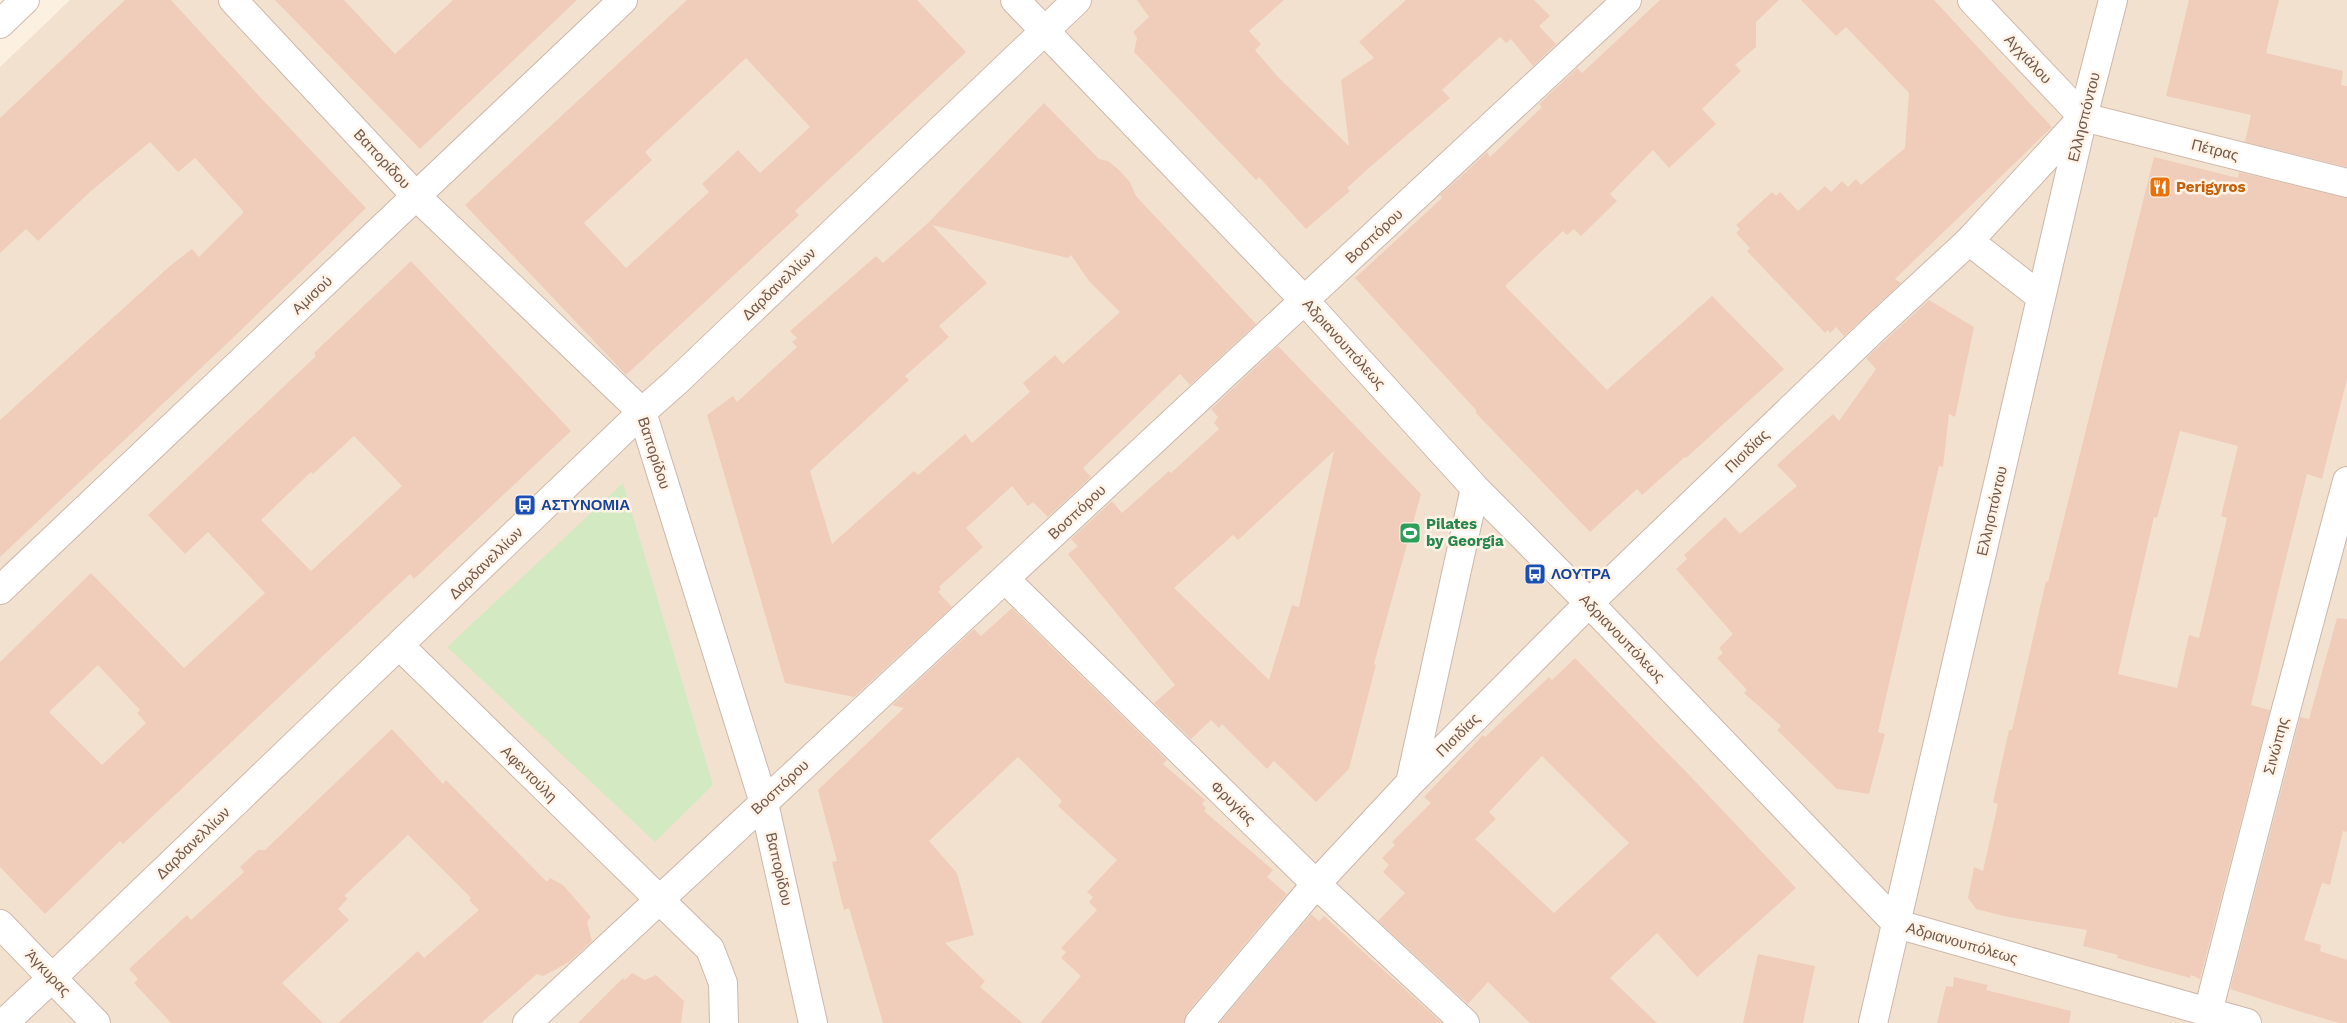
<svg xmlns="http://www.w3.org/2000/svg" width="2347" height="1023" font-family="'Work Sans',sans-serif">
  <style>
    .residential { fill: #f3e1d0 }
    .green { fill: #d3e9c1 }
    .building { fill: #f0cdba; fill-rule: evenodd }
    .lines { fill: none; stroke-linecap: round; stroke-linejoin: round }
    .street-casing { stroke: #ccb7a9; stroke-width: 30 }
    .secondary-casing { stroke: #d1b9a9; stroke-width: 30 }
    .street { stroke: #fff; stroke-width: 28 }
    .secondary { stroke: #fff; stroke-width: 28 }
    .labels { text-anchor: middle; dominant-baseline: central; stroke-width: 5; stroke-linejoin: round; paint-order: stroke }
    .street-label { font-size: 15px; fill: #725649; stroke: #fff4e7 }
    .food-label { font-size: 15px; font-weight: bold; fill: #c56008; stroke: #fff4e7; text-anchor: start }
    .transit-label { font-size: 15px; font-weight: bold; fill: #164399; stroke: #fff4e7; text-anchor: start }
    .leisure-label { font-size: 15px; font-weight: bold; fill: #27864d; stroke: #fff4e7; text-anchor: start }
  </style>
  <rect width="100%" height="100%" fill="#fcf0e1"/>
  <path class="residential" d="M70,0H2347V1023H0V67Z"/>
  <path class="green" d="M623,483L713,785L655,842L447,647Z"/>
  <path class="building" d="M125,0H171L261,98L366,208L235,336L0,557V420L170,266L192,249L199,257L244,212L195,158L178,172L150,142L91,191L38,241L26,229L0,253V118Z
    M275,0H344L395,54L453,0H577L420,149Z
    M687,0H917L966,52L795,211L799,215L626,375L465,205ZM746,58L810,127L760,173L738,150L702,184L709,192L626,268L584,223L652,160L645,152Z
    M1137,0H1284L1249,31L1261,44L1255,50L1277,76L1349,146L1341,80L1374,58L1359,42L1406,0H1534L1550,16L1539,26L1556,44L1533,66L1511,39L1506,43L1500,37L1442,90L1450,98L1370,167L1347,188L1350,191L1306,229L1259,177L1256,180L1134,52L1137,38L1133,32L1149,17Z
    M1660,0H1779L1756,22V47L1735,65L1741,71L1702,109L1716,124L1669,168L1653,150L1610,194L1617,201L1581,236L1574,229L1567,235L1563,231L1505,286L1607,390L1712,296L1784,369L1686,458L1685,457L1642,495L1637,489L1590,532L1476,413V410L1355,278L1442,198L1440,195L1467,171L1487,152L1490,157L1542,107L1539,104L1577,68L1582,73Z
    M1801,0H1934L2052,127L1895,279L1901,283L1844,336L1836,327L1830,333L1828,330L1825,333L1747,251L1750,248L1736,233L1740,229L1736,225L1772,192L1776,196L1780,192L1798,211L1825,186L1831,192L1842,181L1848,187L1856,179L1861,185L1905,148L1909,93L1846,27L1836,36Z
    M2189,0H2279L2266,53L2343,71L2341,85L2347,86V167L2245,142L2251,115L2166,96Z
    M1044,103L1099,159L1108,161L1119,170L1130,182L1136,196L1256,324L1190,385L1180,374L1083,468L1091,477L1048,517L1033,502L1028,506L1012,486L966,528L983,547L939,587L941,589L938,592L952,607L854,697L785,683L707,415L733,396L737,402L797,347L792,342L797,338L790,331L876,256L883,263L929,222ZM932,225L1068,258L1071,255L1089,281L1120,312L1063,364L1055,355L1023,383L1030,392L972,443L965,434L918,475L914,471L832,544L810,471L909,380L905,376L949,337L939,326L987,283Z
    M2154,157L2238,178L2239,172L2347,198V379L2322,479L2307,474L2281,579L2251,705L2270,710L2200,979L2191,975L2190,978L2117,958L2118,955L2083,946L2087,930L2008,917L1976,909L1968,898L1974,867L1983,871L1998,804L1993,802L2009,730H2012L2046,581L2048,582ZM2180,431L2238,446L2221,516L2227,518L2199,638L2189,635L2177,688L2118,674L2154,517L2157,518Z
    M411,261L571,431L414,579L410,574L123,844L120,841L45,914L0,867V662L91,573L184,668L265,593L208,532L185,554L148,515L316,356L314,353ZM354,436L402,486L311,571L261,520L311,472L313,474ZM98,665L140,710L137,713L146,723L102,765L49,712Z
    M1929,300L1974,327L1955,417L1949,414L1943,467L1939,466L1878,732L1885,734L1869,794L1837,789L1777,730L1781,726L1744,693L1747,690L1717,658L1723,653L1719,648L1733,634L1676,569L1687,559L1684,555L1725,517L1740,534L1797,486L1777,465L1833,414L1839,421L1876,369L1866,358Z
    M1278,346L1421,494L1374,664L1376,665L1349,769L1316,802L1274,761L1267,769L1222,724L1219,728L1211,720L1191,739L1154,703L1175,685L1068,554L1078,546L1071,539L1112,501L1122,513L1169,471L1171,473L1219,429L1214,423L1218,417L1211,409ZM1334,451L1299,607L1292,605L1269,680L1174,588L1233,535L1238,540Z
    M1012,608L1167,760L1163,764L1205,800L1202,804L1206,808L1204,811L1273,870L1267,877L1287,894L1187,1013L1184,1023H1040L1081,976L1061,958L1066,952L1061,948L1097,910L1089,902L1093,897L1087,892L1117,860L1058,806L1062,801L1018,757L929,841L957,873L974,935L945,943L985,981L980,987L1023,1023H883L849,908L844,910L832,862L837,861L818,790L904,708L892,705L974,629L981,636Z
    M2337,618L2347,619V832L2343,831L2330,885L2322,883L2304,940L2321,945L2320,951L2347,960V1023H2339L2298,1011L2230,989L2300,717L2309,719Z
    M1575,658L1692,778L1796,888L1697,977L1657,933L1610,978L1657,1023H1530L1488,982L1468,1004L1378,921L1405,893L1383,872L1389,865L1382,858L1395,845L1392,842L1431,803L1424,797L1483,735L1485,737L1549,677L1552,680ZM1542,756L1629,843L1554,913L1475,839L1496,819L1489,812Z
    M392,729L443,784L446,780L547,882L550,878L563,885L591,917L587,922L592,941L569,962L543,976L537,974L481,1023H338L418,951L424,958L479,910L469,900L471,898L408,835L344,896L348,898L338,909L349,920L282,983L323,1023H171L134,983L138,979L129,969L187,915L191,920L244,872L240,867L258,850H265Z
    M1311,914L1319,921L1324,916L1442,1023H1219Z
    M1758,954L1815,966L1803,1023H1743Z
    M632,973L645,980L656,975L684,1001L681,1023H578L623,978L625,980Z
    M1954,977L1988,985L1986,990L2071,1011L2069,1023H1937L1946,986L1953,987Z"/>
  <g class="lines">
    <g class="street-casing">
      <path id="street" d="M233,0L416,196L642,412L764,803L813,1023
        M1015,0L1304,300L1475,488L1589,603L1897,924L2247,1023
        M1969,241L2041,297
        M1005,579L1316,884L1465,1023
        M0,590L623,0
        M400,646L710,949L723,983L724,1023
        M1410,783L1475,488
        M2208,1012L2280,732L2347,481
        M4,1023L52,978L96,1023
        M527,1023L1627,0
        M1199,1023L1316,884L1410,783L1589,603L1875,328L1969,241L2083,117
        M1873,1023L2083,117L2113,0"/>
    </g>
    <g class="secondary-casing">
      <path id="secondary" d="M1972,0L2083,117L2347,183
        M0,24L25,0
        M0,924L52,978L642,412L677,381L1077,0"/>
    </g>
    <use href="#street" class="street"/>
    <use href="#secondary" class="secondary"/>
  </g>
  <defs>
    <g id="restaurant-square" transform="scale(1.125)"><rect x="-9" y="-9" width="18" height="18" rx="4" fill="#e8710a" stroke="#fff4e7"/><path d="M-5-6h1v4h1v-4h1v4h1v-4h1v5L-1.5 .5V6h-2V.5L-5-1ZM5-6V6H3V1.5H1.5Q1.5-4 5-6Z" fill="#fff"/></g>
    <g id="bus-square" transform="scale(1.125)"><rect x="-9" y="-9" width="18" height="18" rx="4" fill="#1a4fb4" stroke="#fff4e7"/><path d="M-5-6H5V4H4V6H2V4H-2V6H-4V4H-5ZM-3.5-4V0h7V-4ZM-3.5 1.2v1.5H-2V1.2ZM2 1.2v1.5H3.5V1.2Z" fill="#fff"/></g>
    <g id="stadium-square" transform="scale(1.125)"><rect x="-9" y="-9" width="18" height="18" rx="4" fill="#2e9e5b" stroke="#fff4e7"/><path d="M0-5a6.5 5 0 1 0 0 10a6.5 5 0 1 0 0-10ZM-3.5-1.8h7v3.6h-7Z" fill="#fff"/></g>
  </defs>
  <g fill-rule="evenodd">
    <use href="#restaurant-square" x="2160" y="187"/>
    <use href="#bus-square" x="525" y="505"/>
    <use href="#stadium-square" x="1410" y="533"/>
    <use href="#bus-square" x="1535" y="574"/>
  </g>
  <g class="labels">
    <g class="street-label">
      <text transform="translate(2028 59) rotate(47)">Αγχιάλου</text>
      <text transform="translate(2084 117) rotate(-76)">Ελλησπόντου</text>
      <text transform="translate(2215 150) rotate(14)">Πέτρας</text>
      <text transform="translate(382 159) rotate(47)">Βαπορίδου</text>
      <text transform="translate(1374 236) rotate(-43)">Βοσπόρου</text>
      <text transform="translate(779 284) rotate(-44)">Δαρδανελλίων</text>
      <text transform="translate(312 295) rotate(-43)">Αμισού</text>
      <text transform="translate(1344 344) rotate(48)">Αδριανουπόλεως</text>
      <text transform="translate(1747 451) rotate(-44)">Πισιδίας</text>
      <text transform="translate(654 453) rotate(72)">Βαπορίδου</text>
      <text transform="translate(1992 511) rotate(-77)">Ελλησπόντου</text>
      <text transform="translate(1077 512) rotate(-43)">Βοσπόρου</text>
      <text transform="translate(486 563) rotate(-44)">Δαρδανελλίων</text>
      <text transform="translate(1622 638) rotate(46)">Αδριανουπόλεως</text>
      <text transform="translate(1458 735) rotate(-45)">Πισιδίας</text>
      <text transform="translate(2276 746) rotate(-75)">Σινώπης</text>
      <text transform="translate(529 774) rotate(45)">Αφεντούλη</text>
      <text transform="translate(780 787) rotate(-43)">Βοσπόρου</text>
      <text transform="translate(1233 803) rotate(44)">Φρυγίας</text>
      <text transform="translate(193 843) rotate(-44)">Δαρδανελλίων</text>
      <text transform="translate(779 869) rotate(77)">Βαπορίδου</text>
      <text transform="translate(1962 943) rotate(16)">Αδριανουπόλεως</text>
      <text transform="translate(48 973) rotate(46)">Άγκυρας</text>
    </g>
    <g class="food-label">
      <text x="2176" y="187">Perigyros</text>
    </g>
    <g class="transit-label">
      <text x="541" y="505">ΑΣΤΥΝΟΜΙΑ</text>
      <text x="1551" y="574">ΛΟΥΤΡΑ</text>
    </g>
    <g class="leisure-label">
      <text x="1426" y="524">Pilates<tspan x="1426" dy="17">by Georgia</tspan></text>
    </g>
  </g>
</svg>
